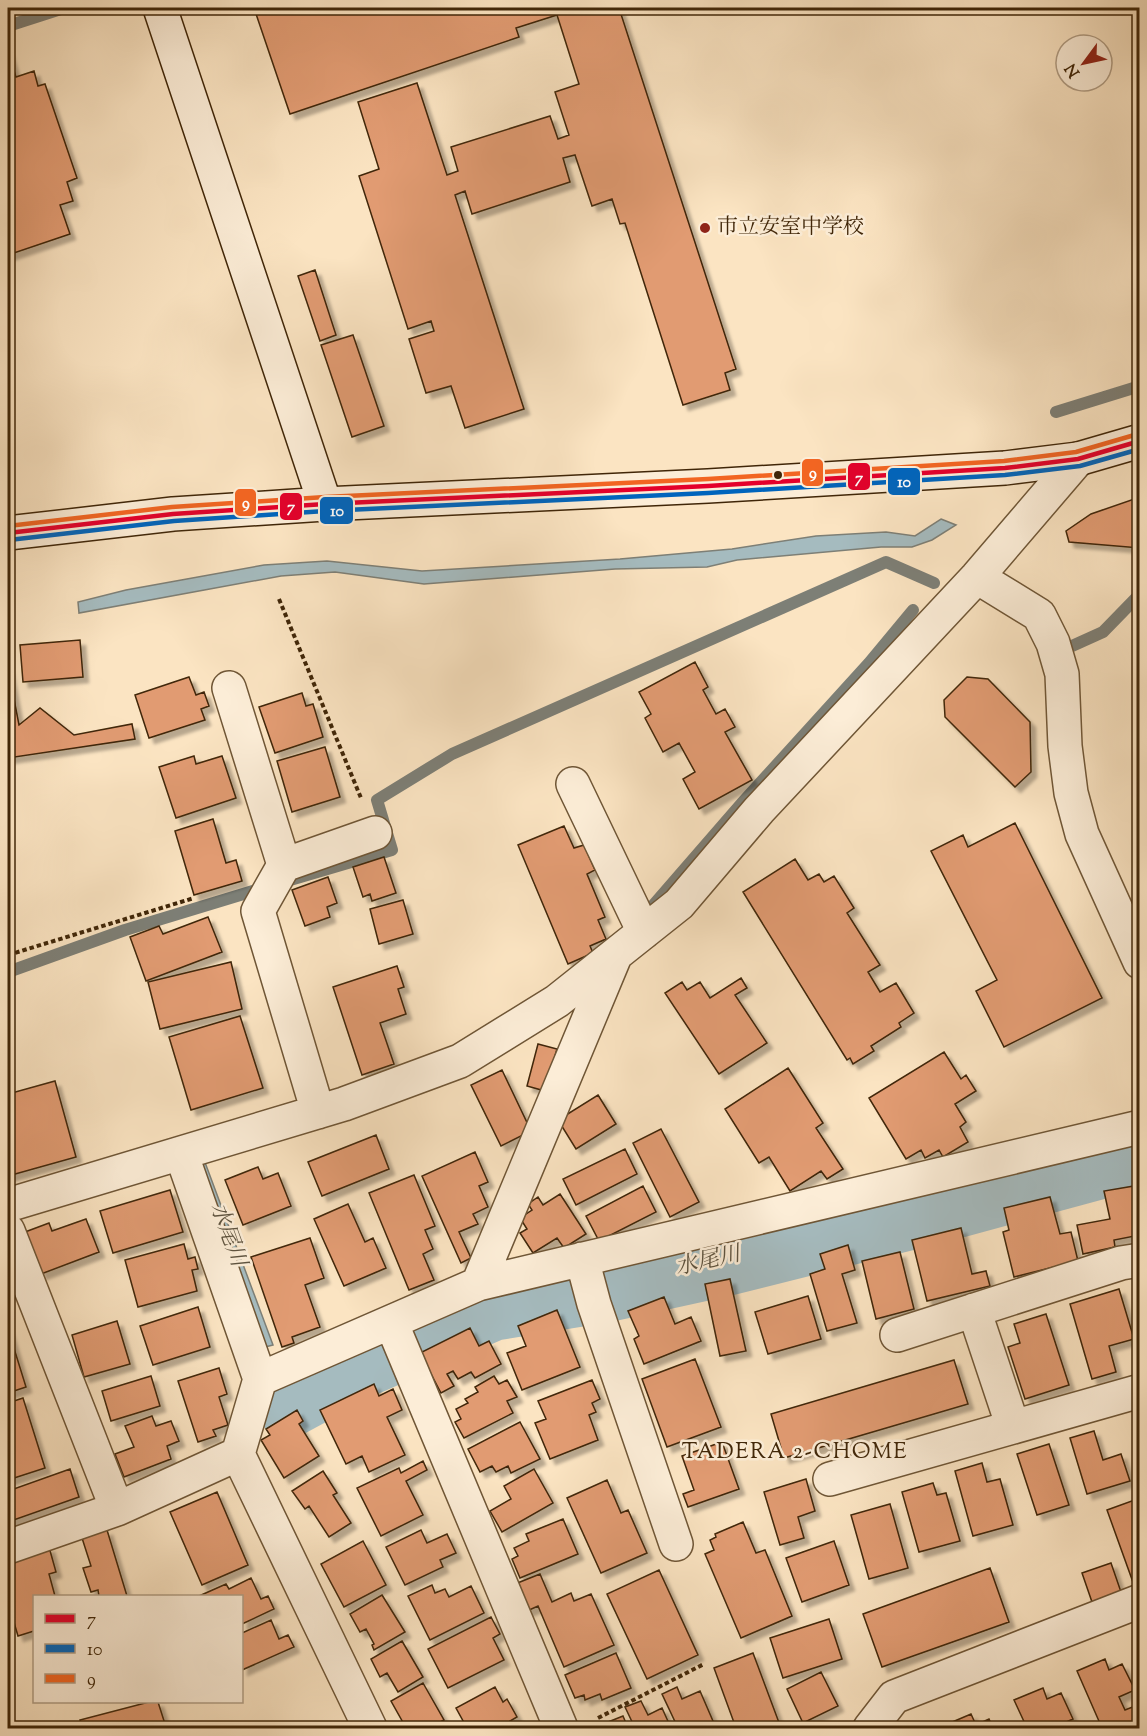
<svg xmlns="http://www.w3.org/2000/svg" width="1147" height="1736" font-family="'Sorts Mill Goudy','Noto Serif JP',serif">
  <style>
    .water { fill: #a5bbbf; stroke: #7d7f76; stroke-width: 1.5 }
    .lines { fill: none; stroke-linecap: round; stroke-linejoin: round }
    .stream { stroke: #7d7f76; stroke-width: 12 }
    .river { stroke: #a5bbbf; stroke-width: 74 }
    .building { fill: #e19b72; stroke: #402608; stroke-width: 1.5; filter: url(#shadow) }
    .street-casing { stroke: #6f5636; stroke-width: 36 }
    .secondary-casing { stroke: #402608; stroke-width: 36 }
    .path { stroke: #402608; stroke-width: 4; stroke-dasharray: 4.5 3; stroke-linecap: butt }
    .street { stroke: #fcedd7; stroke-width: 33 }
    .secondary { stroke: #fcedd7; stroke-width: 33 }
    .bus-1-casing { stroke: #fcedd7; stroke-width: 9 }
    .bus-2-casing { stroke: #fcedd7; stroke-width: 9 }
    .bus-3-casing { stroke: #fcedd7; stroke-width: 9 }
    .bus-1 { stroke: #e4002b; stroke-width: 4.5 }
    .bus-2 { stroke: #0065bd; stroke-width: 4.5 }
    .bus-3 { stroke: #f26522; stroke-width: 4.5 }
    .poi-dot { fill: #8f2418; stroke: #fcedd7; stroke-width: 2 }
    .bus-dot { fill: #402608; stroke: #fcedd7; stroke-width: 2 }
    .labels { text-anchor: middle; dominant-baseline: central; stroke-width: 5; stroke-linejoin: round; paint-order: stroke }
    .poi-label { font-size: 21px; fill: #402608; stroke: #fcedd7; text-anchor: start }
    .water-label { font-size: 22px; font-style: italic; fill: #5e533f; stroke: #fcedd7 }
    .neighbourhood-label { font-size: 22px; letter-spacing: 1.5px; fill: #402608; stroke: #fcedd7 }
    .line-badge { stroke: #fcedd7; stroke-width: 2 }
    .badge-label { font-size: 16px; text-anchor: middle; font-weight: bold; fill: #fff }
  </style>
  <defs>
    <filter id="shadow"><feDropShadow dx="5.5" dy="5.5" stdDeviation="1.5" flood-color="#0004"/></filter>
  </defs>
  <rect width="100%" height="100%" fill="#fbe4c2"/>
  <filter id="stains"><feTurbulence type="fractalNoise" baseFrequency=".00333" numOctaves="4"/><feColorMatrix values="0 0 0 0 .2 0 0 0 0 .09 0 0 0 0 .02 0 0 0 .5 -.17"/></filter>
  <radialGradient id="worn" r=".72"><stop offset=".6" stop-color="#630" stop-opacity="0"/><stop offset="1" stop-color="#630" stop-opacity=".3"/></radialGradient>
  <path class="water" d="M941,519L956,525L932,540L912,547H881L737,560L707,567L615,569L424,584L335,572L281,576L79,613L78,602L126,590L264,565L327,561L422,571L620,559L732,549L816,536L886,532L915,536Z
    M203,1157L273,1345L265,1347L193,1160Z"/>
  <g class="lines">
    <path class="stream" d="M8,26L64,8
      M1056,412L1140,386
      M1072,646L1103,632L1140,594
      M280,883L392,850L377,800L452,754L886,562L934,583
      M650,909L742,803L869,663L913,610
      M8,972L125,930L263,888"/>
    <path class="river" d="M289,1400L363,1360L491,1304L602,1286L725,1259L945,1204L1140,1151"/>
  </g>
  <path class="building" d="M254,8H619L736,369L725,373L730,390L683,405L625,223L620,224L612,199L592,206L575,155L563,158L570,182L472,214L465,191L455,195L524,409L465,428L451,386L426,393L409,339L434,331L431,321L408,329L359,176L379,169L358,102L417,83L447,175L458,171L451,147L550,116L558,139L569,135L555,92L579,84L557,15L516,28L519,37L290,114Z
    M8,51L16,77L34,71L38,86L45,84L77,178L67,182L73,201L60,205L70,234L8,255Z
    M315,270L336,335L320,341L298,276Z
    M353,335L384,426L352,437L321,345Z
    M1140,497V548L1069,542L1066,531L1091,514Z
    M80,640L83,677L23,682L20,645Z
    M695,662L708,687L703,690L716,714L725,709L735,727L725,732L752,780L699,809L683,779L695,772L679,743L663,752L645,718L651,714L639,692Z
    M8,668L19,725L40,708L74,735L132,724L135,739L8,758Z
    M189,677L196,695L204,692L209,706L201,709L205,720L149,738L135,695Z
    M967,677L988,679L1030,722L1031,772L1015,787L945,717L944,700Z
    M302,693L306,706L313,704L323,737L275,753L259,707Z
    M325,747L340,797L292,812L277,761Z
    M194,756L196,764L222,756L236,798L176,818L159,767Z
    M213,819L226,863L236,860L242,881L194,895L175,831Z
    M1015,823L1102,998L1004,1047L976,991L997,980L931,851L963,835L968,847Z
    M564,826L574,848L584,845L595,870L587,874L605,917L598,920L606,939L590,946L593,953L568,964L518,845Z
    M384,857L396,893L372,901L370,894L363,897L353,867Z
    M795,859L808,880L819,874L824,882L834,876L854,908L847,913L880,965L868,972L880,992L896,983L914,1013L899,1023L901,1027L871,1046L874,1051L853,1064L850,1058L847,1060L743,892Z
    M328,877L337,903L327,907L330,917L305,926L292,890Z
    M403,900L413,934L379,944L370,909Z
    M208,917L222,952L146,981L130,937L159,926L163,934Z
    M231,962L242,1009L160,1029L148,982Z
    M397,966L404,987L398,989L406,1014L380,1023L394,1064L362,1075L333,987Z
    M741,978L747,988L735,995L767,1043L719,1074L665,993L682,982L687,990L700,982L710,998Z
    M240,1016L263,1088L191,1110L169,1037Z
    M538,1044L557,1049L545,1091L527,1086Z
    M944,1052L961,1079L966,1075L976,1091L955,1104L966,1122L960,1127L968,1142L943,1157L939,1150L925,1158L921,1150L906,1159L869,1098Z
    M788,1068L823,1123L816,1128L843,1169L827,1179L821,1171L790,1191L769,1157L759,1163L725,1109Z
    M502,1070L531,1131L501,1146L471,1085Z
    M55,1081L76,1157L8,1176V1094Z
    M598,1095L616,1124L576,1149L558,1120Z
    M661,1129L699,1202L670,1217L633,1143Z
    M376,1135L389,1169L322,1196L308,1162Z
    M625,1149L637,1174L576,1205L563,1179Z
    M475,1152L488,1182L479,1186L488,1207L473,1214L478,1224L459,1232L471,1258L461,1263L422,1176Z
    M258,1167L263,1179L278,1173L291,1206L243,1225L225,1180Z
    M414,1175L435,1226L425,1230L433,1249L423,1254L434,1280L409,1290L369,1193Z
    M1140,1185V1235L1114,1240L1115,1247L1083,1254L1077,1225L1110,1219L1104,1191Z
    M643,1186L656,1212L599,1241L586,1216Z
    M170,1190L183,1232L113,1253L100,1211Z
    M560,1194L586,1234L564,1248L557,1238L533,1253L520,1233L527,1229L520,1218L532,1210L528,1204L538,1197L543,1205Z
    M1050,1197L1060,1234L1071,1232L1078,1261L1014,1277L1003,1232L1009,1230L1004,1208Z
    M348,1204L365,1242L373,1238L386,1268L344,1286L314,1219Z
    M86,1219L99,1252L41,1274L25,1232L49,1223L52,1231Z
    M961,1228L972,1274L986,1271L990,1286L927,1301L912,1240Z
    M310,1238L324,1278L305,1285L320,1327L292,1337L294,1343L282,1347L251,1257Z
    M184,1244L188,1259L195,1257L198,1269L192,1270L197,1291L138,1307L125,1260Z
    M848,1245L855,1270L842,1274L857,1323L827,1331L810,1274L825,1269L820,1254Z
    M900,1252L914,1309L876,1319L862,1261Z
    M730,1279L746,1351L720,1356L705,1284Z
    M1119,1289L1134,1339L1109,1346L1116,1372L1092,1379L1070,1304Z
    M808,1296L821,1339L768,1354L755,1312Z
    M664,1297L675,1324L691,1317L701,1341L644,1364L634,1339L639,1336L628,1311Z
    M198,1307L210,1347L153,1365L140,1326Z
    M557,1310L580,1367L522,1390L507,1353L526,1346L518,1326Z
    M1046,1314L1069,1385L1025,1399L1008,1347L1020,1343L1014,1324Z
    M117,1321L130,1364L84,1377L72,1335Z
    M470,1328L479,1346L489,1341L501,1364L475,1378L471,1372L458,1379L453,1371L447,1374L454,1386L441,1393L420,1353Z
    M8,1329L26,1387L8,1393Z
    M695,1359L721,1427L667,1447L642,1379Z
    M954,1360L968,1404L784,1458L771,1414Z
    M219,1368L227,1394L219,1397L228,1425L213,1430L216,1436L198,1442L178,1381Z
    M151,1376L160,1406L111,1421L102,1391Z
    M494,1376L499,1384L507,1380L517,1397L507,1401L513,1413L464,1438L455,1422L461,1419L456,1409L468,1403L465,1399L478,1392L475,1387Z
    M592,1380L600,1399L592,1403L596,1412L589,1415L598,1440L550,1459L535,1423L546,1419L538,1401Z
    M374,1384L379,1396L393,1389L402,1410L387,1417L405,1455L369,1472L362,1456L346,1464L320,1410Z
    M23,1398L45,1468L8,1480V1403Z
    M297,1410L303,1421L299,1424L319,1456L284,1478L261,1440L270,1435L266,1429Z
    M152,1416L156,1426L171,1421L179,1441L167,1446L171,1459L124,1477L115,1454L134,1447L125,1426Z
    M520,1422L540,1459L511,1473L508,1466L496,1472L492,1466L480,1472L468,1449Z
    M1094,1431L1103,1460L1121,1454L1130,1481L1087,1494L1070,1438Z
    M722,1442L739,1489L688,1507L683,1494L694,1490L682,1456Z
    M1049,1444L1069,1505L1037,1515L1017,1454Z
    M423,1461L427,1470L406,1481L423,1515L381,1536L357,1488L399,1468L401,1473Z
    M982,1463L987,1482L1000,1479L1013,1525L973,1536L955,1471Z
    M70,1469L79,1497L8,1522V1491Z
    M534,1469L553,1503L502,1532L490,1511L511,1499L504,1486Z
    M323,1471L337,1493L333,1495L351,1523L329,1537L309,1506L305,1509L292,1491Z
    M806,1479L815,1511L798,1517L804,1538L780,1545L764,1492Z
    M607,1480L621,1513L628,1510L647,1553L601,1573L567,1498Z
    M933,1483L937,1495L946,1493L960,1541L919,1552L902,1492Z
    M217,1492L248,1565L202,1585L170,1512Z
    M1140,1498V1583L1134,1585L1107,1510Z
    M890,1504L908,1568L869,1579L851,1515Z
    M563,1519L578,1554L520,1578L512,1559L518,1556L514,1548L529,1541L526,1534Z
    M743,1522L756,1553L765,1550L792,1616L741,1638L705,1554L714,1550L710,1540L716,1537L715,1534Z
    M107,1530L127,1596H99L98,1590L91,1592L83,1568L91,1566L82,1538Z
    M421,1530L427,1543L447,1534L456,1553L440,1560L443,1567L405,1585L386,1547Z
    M363,1541L386,1585L344,1607L321,1564Z
    M834,1541L849,1585L802,1602L786,1558Z
    M49,1547L56,1572L49,1574L55,1596H34V1631L18,1636L8,1602V1559Z
    M1111,1563L1121,1592L1092,1602L1082,1573Z
    M990,1568L1009,1622L882,1667L863,1614Z
    M659,1570L698,1655L647,1679L607,1594Z
    M540,1574L552,1602L571,1593L574,1601L591,1594L614,1645L564,1667L538,1606L527,1611L515,1584Z
    M251,1578L261,1599L268,1596L274,1609L242,1624V1596H199L226,1584L229,1589Z
    M432,1585L435,1593L445,1589L449,1597L471,1586L484,1613L430,1640L408,1596Z
    M382,1595L405,1632L374,1650L372,1645L374,1644L366,1629L360,1632L350,1614Z
    M491,1617L500,1634L493,1638L504,1660L448,1688L428,1649Z
    M829,1619L842,1659L783,1678L770,1638Z
    M271,1620L279,1639L288,1635L294,1647L242,1670V1633Z
    M402,1641L423,1677L398,1692L387,1673L380,1677L371,1659Z
    M616,1653L631,1688L602,1700L600,1694L585,1700L584,1695L575,1698L565,1675Z
    M753,1653L781,1728H750V1727L736,1728L714,1668Z
    M1105,1659L1109,1670L1122,1664L1135,1690L1119,1697L1125,1710L1140,1704V1728H1102L1077,1671Z
    M821,1672L838,1706L803,1723L787,1689Z
    M423,1683L444,1720L428,1728H413L410,1723L405,1726L391,1701Z
    M495,1687L503,1702L507,1699L517,1717L510,1721L514,1728H467L456,1708Z
    M677,1687L682,1699L700,1691L716,1728H678L662,1694Z
    M1043,1688L1047,1699L1061,1693L1073,1719L1057,1726L1058,1728H1027L1014,1700Z
    M641,1701L648,1715L662,1708L671,1728H635L625,1707Z
    M149,1702H158L165,1724L146,1728H83L80,1720Z
    M971,1714L976,1725L989,1719L993,1728H944L943,1726Z
    M623,1716L628,1728H593Z"/>
  <g class="lines">
    <g class="street-casing">
      <path id="street" d="M977,577L1039,615L1053,643L1062,674L1065,746L1071,793L1082,834L1140,962
        M229,688L284,865
        M573,784L644,932
        M318,1112L258,911L284,865L375,833
        M8,1205L344,1104L460,1061L557,1001L679,904L759,810L977,577L1078,459
        M8,1231L117,1509
        M582,1259L594,1304L676,1544
        M478,1284L615,956
        M974,1310L1013,1427
        M391,1322L561,1728
        M897,1335L1121,1263L1140,1260
        M260,1379L478,1284L1140,1127
        M238,1454L370,1728
        M830,1479L1140,1391
        M8,1547L117,1509L238,1454L260,1379L181,1153
        M870,1728L894,1697L1140,1601"/>
    </g>
    <g class="secondary-casing">
      <path id="secondary" d="M160,8L325,504
        M8,533L173,514L325,504L708,486L1005,468L1078,459L1140,441"/>
    </g>
    <path class="path" d="M279,599L361,798
      M8,955L194,898
      M598,1718L704,1664"/>
    <use href="#street" class="street"/>
    <use href="#secondary" class="secondary"/>
    <g class="bus-1-casing">
      <path id="bus-1" d="M8,533L173,514L325,504L708,486L1005,468L1078,459L1140,441"/>
    </g>
    <g class="bus-2-casing">
      <path id="bus-2" d="M9,540L174,521L325,511L708,493L1005,475L1080,466L1140,449"/>
    </g>
    <g class="bus-3-casing">
      <path id="bus-3" d="M8,526L172,507L325,497L708,479L1004,461L1076,452L1138,434"/>
    </g>
    <use href="#bus-1" class="bus-1"/>
    <use href="#bus-2" class="bus-2"/>
    <use href="#bus-3" class="bus-3"/>
  </g>
  <circle class="poi-dot" cx="705" cy="228" r="6"/>
  <circle class="bus-dot" cx="778" cy="475" r="5"/>
  <g class="labels">
    <g class="poi-label">
      <text x="717" y="228">市立安室中学校</text>
    </g>
    <g class="water-label">
      <text transform="translate(227 1235) rotate(70)">水尾川</text>
      <text transform="translate(708 1262) rotate(-13)">水尾川</text>
    </g>
    <g class="neighbourhood-label">
      <text x="795" y="1453">TADERA 2-CHOME</text>
    </g>
  </g>
  <g class="line-badge">
    <rect x="801" y="458" width="23" height="29" rx="6" fill="#f26522"/>
    <rect x="847" y="462" width="24" height="29" rx="6" fill="#e4002b"/>
    <rect x="887" y="467" width="34" height="29" rx="6" fill="#0065bd"/>
    <rect x="234" y="488" width="23" height="29" rx="6" fill="#f26522"/>
    <rect x="279" y="492" width="24" height="29" rx="6" fill="#e4002b"/>
    <rect x="319" y="496" width="35" height="29" rx="6" fill="#0065bd"/>
  </g>
  <g class="badge-label">
    <text x="813" y="478">9</text>
    <text x="859" y="483">7</text>
    <text x="904" y="487">10</text>
    <text x="246" y="508">9</text>
    <text x="291" y="512">7</text>
    <text x="337" y="516">10</text>
  </g>
  <rect width="1147" height="1736" fill="none" stroke="#fbe4c2" stroke-width="30"/>
  <rect x="9" y="9" width="1129" height="1718" fill="none" stroke="#402608" stroke-width="3"/>
  <rect x="15" y="15" width="1117" height="1706" fill="none" stroke="#402608" stroke-width="1.5"/>
  <rect x="33" y="1595" width="210" height="108" fill="#fcedd7" stroke="#b19d84" stroke-width="1.5"/>
  <rect x="45" y="1614" width="30" height="9" fill="#e4002b" stroke="#b19d84" stroke-width="1.5"/>
  <text x="87" y="1625" font-size="18" fill="#402608">7</text>
  <rect x="45" y="1644" width="30" height="9" fill="#0065bd" stroke="#b19d84" stroke-width="1.5"/>
  <text x="87" y="1655" font-size="18" fill="#402608">10</text>
  <rect x="45" y="1674" width="30" height="9" fill="#f26522" stroke="#b19d84" stroke-width="1.5"/>
  <text x="87" y="1685" font-size="18" fill="#402608">9</text>
  <g transform="translate(1084 63) rotate(237)"><circle r="28" fill="#fcedd7" stroke="#b19d84" stroke-width="1.5"/>
  <path d="M0-4.5L10 22L0 15L-10 22Z" fill="#8f2418"/>
  <text y="-9" font-size="16" font-weight="bold" text-anchor="middle" fill="#402608">N</text>
  </g>
  <rect width="100%" height="100%" filter="url(#stains)"/>
  <rect width="100%" height="100%" fill="url(#worn)"/>
</svg>
